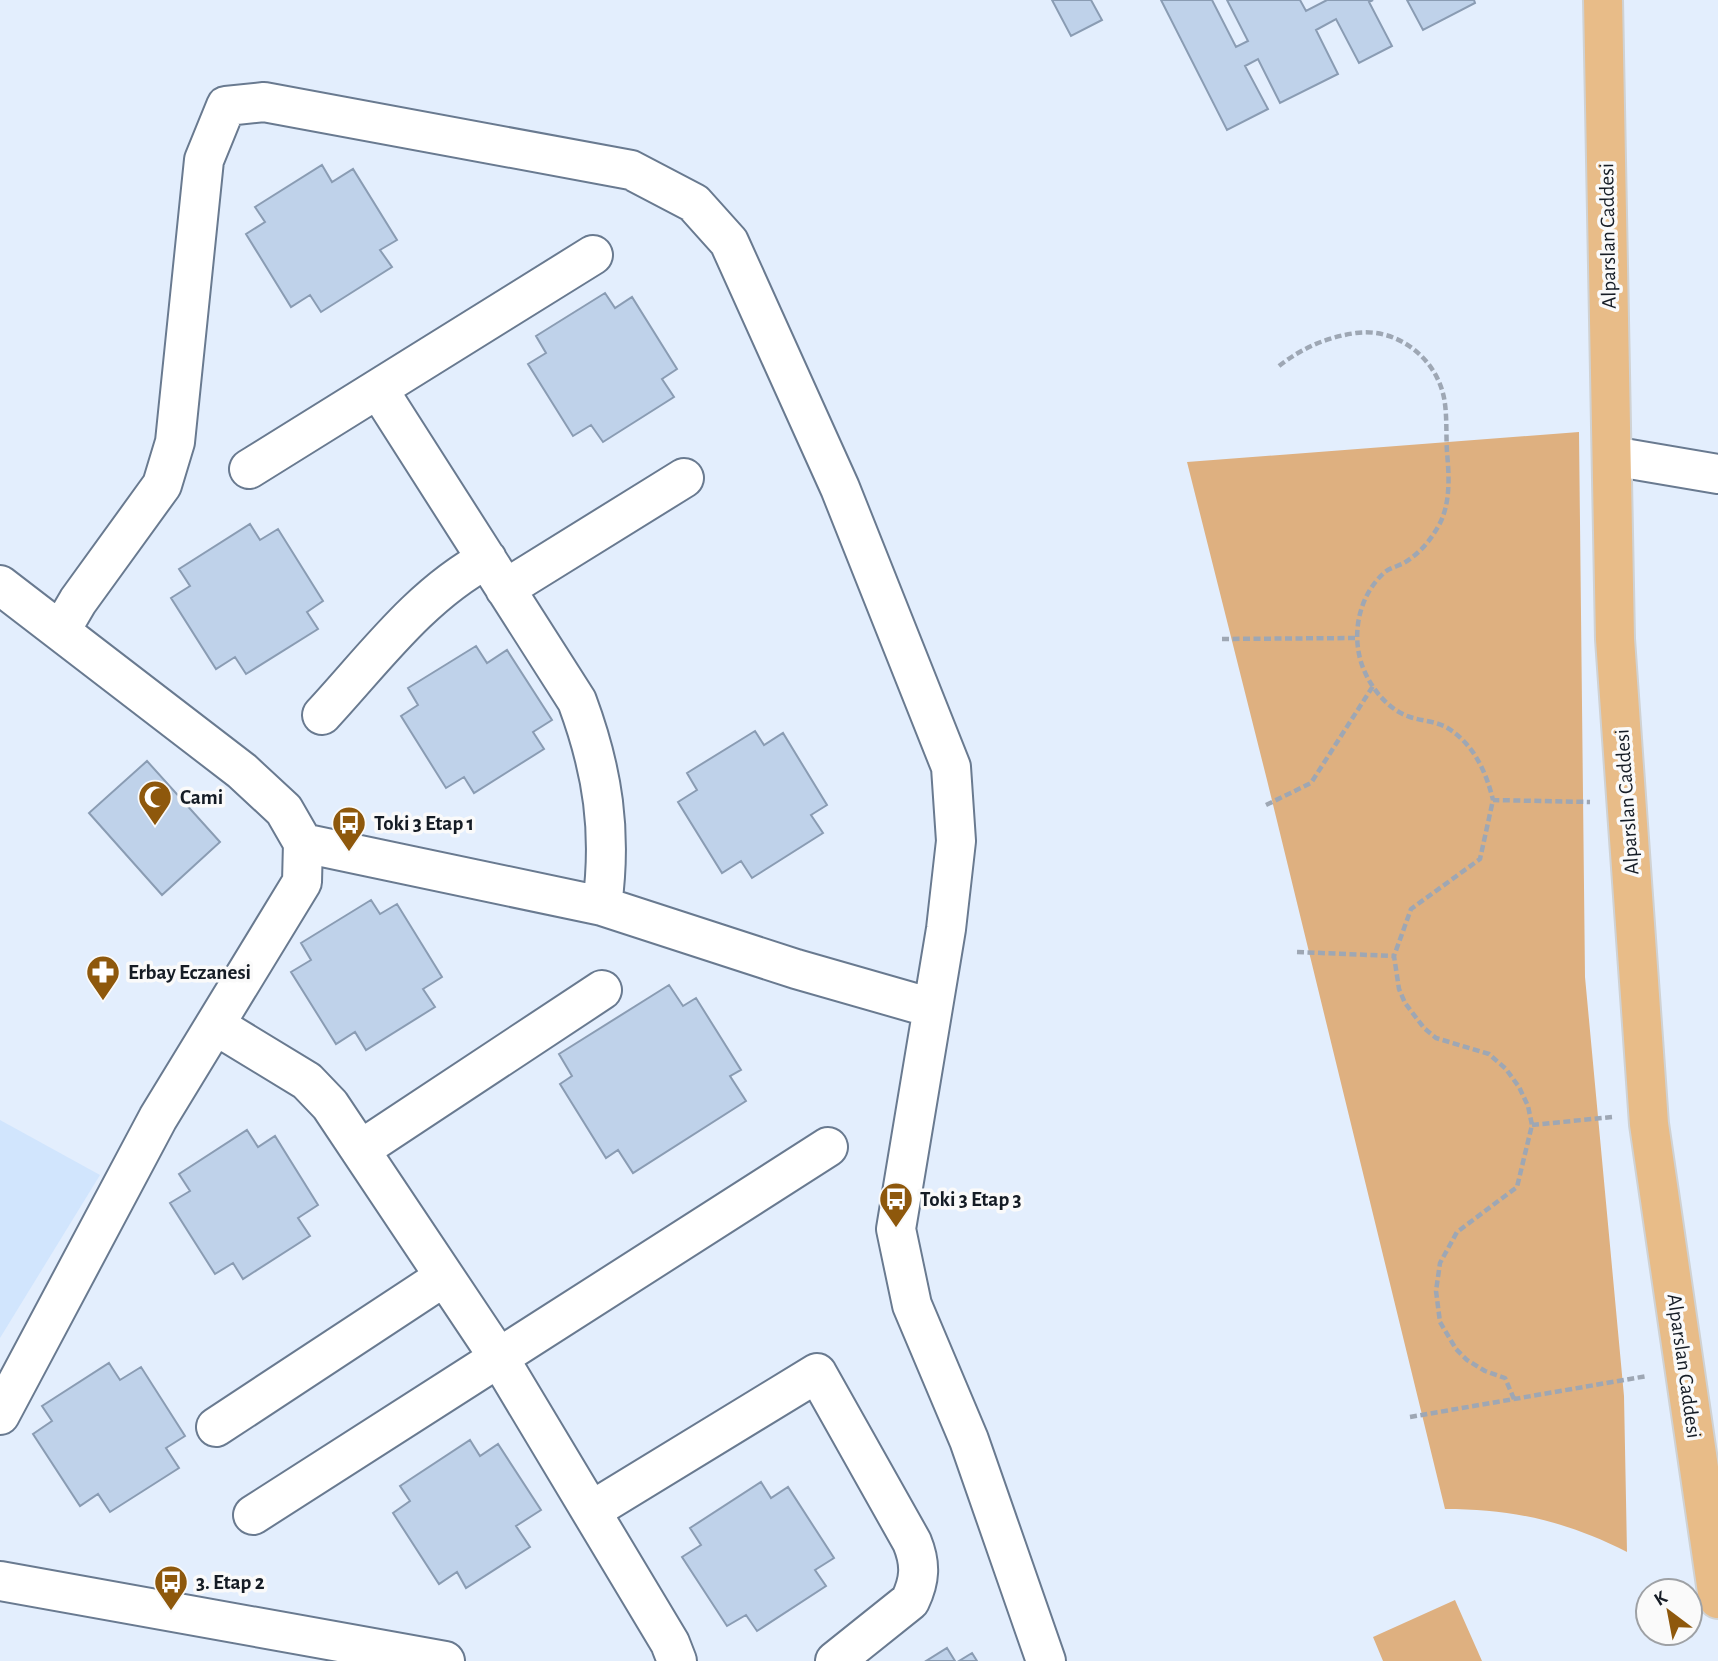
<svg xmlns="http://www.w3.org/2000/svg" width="1718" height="1661" font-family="'Alegreya Sans',sans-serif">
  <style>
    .built { fill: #d1e5fd }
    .green { fill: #deb080 }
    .building { fill: #bfd2ea; stroke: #8a9cb3; stroke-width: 2 }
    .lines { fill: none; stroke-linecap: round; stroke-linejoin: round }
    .minor-casing { stroke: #697a90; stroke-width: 42 }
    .major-casing { stroke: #d0d2d3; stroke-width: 42 }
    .path { stroke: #9ea7b4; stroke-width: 4.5; stroke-dasharray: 7 3.5; stroke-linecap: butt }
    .minor { stroke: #fff; stroke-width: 38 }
    .major { stroke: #e8bc88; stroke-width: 38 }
    .labels { text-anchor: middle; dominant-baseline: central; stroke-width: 7; stroke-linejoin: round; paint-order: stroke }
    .street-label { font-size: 21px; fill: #151c25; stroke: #fafafa }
    .poi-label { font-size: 21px; font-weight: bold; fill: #151c25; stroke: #fafafa; text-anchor: start }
  </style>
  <rect width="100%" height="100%" fill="#e3eefd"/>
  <path class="built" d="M0,1120L100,1175L0,1338Z"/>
  <path class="green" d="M1579,432L1585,977L1624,1396L1627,1552C1566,1521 1513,1509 1445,1509L1267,780L1187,462Z
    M1455,1600L1482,1661H1383L1373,1637Z"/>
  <path class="building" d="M1052,0H1091L1102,20L1071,36Z
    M1161,0H1212L1236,47L1248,41L1227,0H1300L1306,11L1327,0H1373L1369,2L1392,46L1359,63L1336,19L1316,30L1338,74L1280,103L1258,59L1245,66L1268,109L1227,130Z
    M1407,0H1474L1475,3L1423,30Z
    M322,165L332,182L353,169L397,240L380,250L392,267L321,312L310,295L291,307L246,234L265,222L255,207Z
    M605,293L615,308L632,297L677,369L662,379L674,397L603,442L591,425L573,436L528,364L546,353L536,336Z
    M250,524L260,540L278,529L323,601L307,612L318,629L246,674L235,657L216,669L171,598L190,586L179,569Z
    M476,646L487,663L507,650L552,720L533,732L544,749L474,793L464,777L446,788L401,716L418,705L408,688Z
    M755,731L764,745L783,733L827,805L811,815L823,833L752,878L741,861L722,873L678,802L697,790L687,773Z
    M147,761L220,842L162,895L89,813Z
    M371,900L380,914L397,904L442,977L423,989L435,1007L366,1050L355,1032L336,1044L291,972L311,960L301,943Z
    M669,985L683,1006L696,998L741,1070L730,1076L746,1101L633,1173L618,1150L606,1158L560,1084L572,1076L559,1054Z
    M247,1130L258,1147L275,1136L318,1205L298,1218L310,1236L243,1279L233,1263L215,1274L170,1203L190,1191L179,1174Z
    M109,1363L120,1380L141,1367L185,1436L166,1448L179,1468L110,1512L98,1494L80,1506L33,1434L52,1421L42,1406Z
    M470,1440L480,1456L498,1444L541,1510L516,1526L530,1547L466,1588L457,1572L439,1584L393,1513L410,1501L400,1486Z
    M761,1482L771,1498L788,1487L834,1558L815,1570L826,1586L757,1631L746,1615L727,1626L682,1557L701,1545L690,1528Z
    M947,1648L955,1661H926Z
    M972,1653L977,1661H959Z"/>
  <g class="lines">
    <g class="minor-casing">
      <path id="minor" d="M378,389L577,701C603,771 612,832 602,906
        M1612,456L1718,474
        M249,469L593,255
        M0,585L242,771L284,810L303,843L302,882L158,1118L0,1415
        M505,589L684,478
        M61,630L78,601L162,485L175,442L204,160L226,106L264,102L631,170L694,203L729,242L840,488L951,767L956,841L946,929L896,1229L912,1305L969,1440L1046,1661
        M322,715C373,660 420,595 487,559
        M303,843L602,906L796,969L932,1008
        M215,1025L307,1081L330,1105L499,1358L670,1643L677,1661
        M360,1150L602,990
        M216,1427L444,1277
        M591,1511L817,1373L912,1542C921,1564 920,1580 910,1601L835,1661
        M253,1515L828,1147
        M0,1581L445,1661"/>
    </g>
    <g class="major-casing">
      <path id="major" d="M1603,0L1615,639L1649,1124L1718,1599"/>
    </g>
    <path class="path" d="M1279,366C1302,348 1327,337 1356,333C1399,327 1440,361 1445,404C1447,420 1446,436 1447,452C1449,475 1451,503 1439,525C1430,541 1420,553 1404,563C1398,566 1390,568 1385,572C1362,592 1353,625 1359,654C1364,680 1385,709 1410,717C1422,721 1434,721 1446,727C1473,743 1486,771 1493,800
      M1222,639L1356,638
      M1266,805L1311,783L1373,686
      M1297,952L1394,956
      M1532,1125L1612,1117
      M1514,1399L1505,1378L1485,1371L1467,1360L1456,1349L1440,1322L1436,1291L1440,1263L1457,1232L1517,1187L1532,1125L1528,1106L1519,1087L1506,1069L1489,1054L1436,1038L1424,1028L1405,1003L1399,989L1394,956L1411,909L1480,859L1493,800L1590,802
      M1410,1417L1647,1376"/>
    <use href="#minor" class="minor"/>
    <use href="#major" class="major"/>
  </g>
  <defs>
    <g id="mosque-pin" transform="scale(1.75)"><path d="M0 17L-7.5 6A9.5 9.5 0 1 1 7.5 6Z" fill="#8e580c" stroke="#fafafa"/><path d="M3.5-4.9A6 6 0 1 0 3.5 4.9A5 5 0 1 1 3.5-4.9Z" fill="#fff"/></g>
    <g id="bus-pin" transform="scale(1.75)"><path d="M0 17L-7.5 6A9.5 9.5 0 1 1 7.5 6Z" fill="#8e580c" stroke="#fafafa"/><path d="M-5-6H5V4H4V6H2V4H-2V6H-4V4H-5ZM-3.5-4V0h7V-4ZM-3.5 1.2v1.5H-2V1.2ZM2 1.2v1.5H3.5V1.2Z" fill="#fff"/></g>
    <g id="pharmacy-pin" transform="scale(1.75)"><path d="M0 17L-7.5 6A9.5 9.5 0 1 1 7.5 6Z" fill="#8e580c" stroke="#fafafa"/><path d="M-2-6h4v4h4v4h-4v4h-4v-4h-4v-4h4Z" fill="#fff"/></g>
  </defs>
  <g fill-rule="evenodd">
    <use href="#mosque-pin" x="155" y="797"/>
    <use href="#bus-pin" x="349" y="823"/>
    <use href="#pharmacy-pin" x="103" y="972"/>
    <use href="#bus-pin" x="896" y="1199"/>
    <use href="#bus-pin" x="171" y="1582"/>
  </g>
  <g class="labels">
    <g class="street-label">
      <text transform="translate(1608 236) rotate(-91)">Alparslan Caddesi</text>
      <text transform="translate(1627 802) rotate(-94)">Alparslan Caddesi</text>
      <text transform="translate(1684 1366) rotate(82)">Alparslan Caddesi</text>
    </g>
    <g class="poi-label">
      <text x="180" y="797">Cami</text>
      <text x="374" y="823">Toki 3 Etap 1</text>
      <text x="128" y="972">Erbay Eczanesi</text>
      <text x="920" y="1199">Toki 3 Etap 3</text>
      <text x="196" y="1582">3. Etap 2</text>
    </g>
  </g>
  <g transform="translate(1669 1612) rotate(328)"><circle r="33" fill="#fafafa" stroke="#9ea1a5" stroke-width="2"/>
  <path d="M0-5L12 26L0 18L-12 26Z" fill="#8e580c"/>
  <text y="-10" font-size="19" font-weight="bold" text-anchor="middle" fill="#151c25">K</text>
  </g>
</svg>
